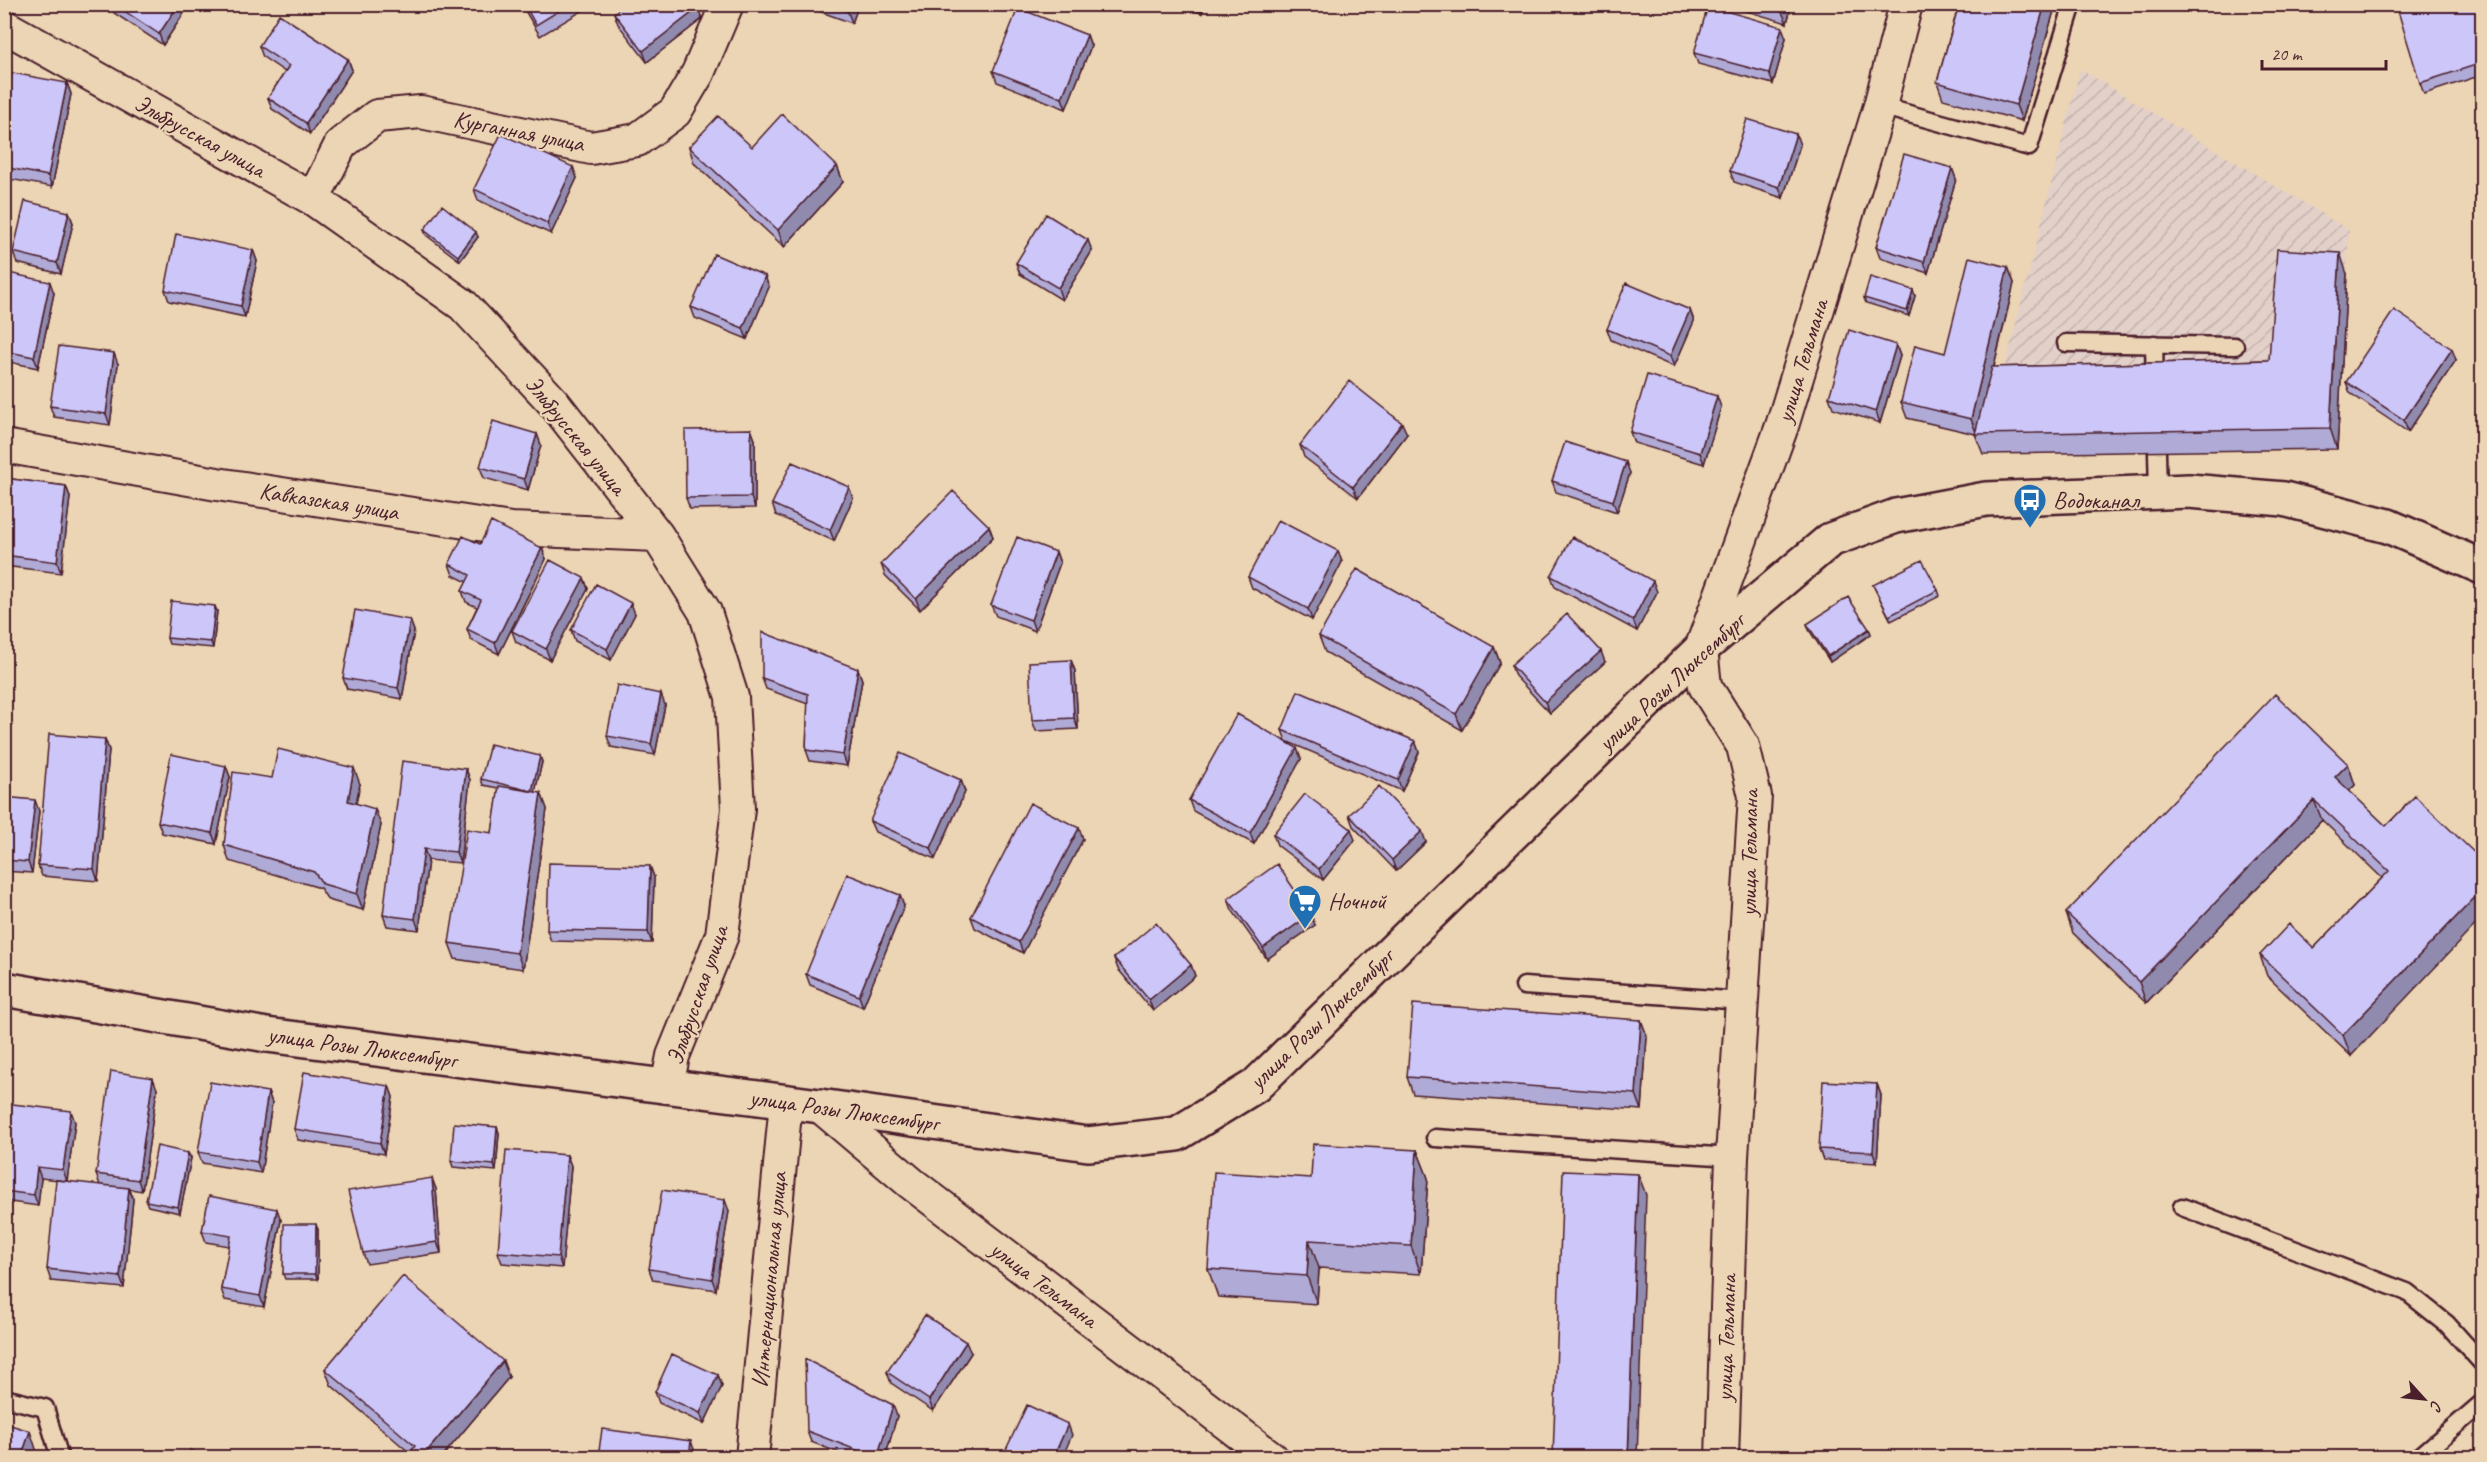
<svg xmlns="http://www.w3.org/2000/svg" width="2487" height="1462" font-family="Caveat,sans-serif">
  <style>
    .industrial { fill: url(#industrial-furrows) }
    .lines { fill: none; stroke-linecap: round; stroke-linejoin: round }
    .lane-casing { stroke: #4a1f2b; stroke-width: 21 }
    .street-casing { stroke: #4a1f2b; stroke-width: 36 }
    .secondary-casing { stroke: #4a1f2b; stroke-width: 38 }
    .lane { stroke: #ecd5b5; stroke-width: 16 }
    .street { stroke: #ecd5b5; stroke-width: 32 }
    .secondary { stroke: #ecd5b5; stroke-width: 33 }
    .wall { fill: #b0aad6; stroke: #4a1f2b; stroke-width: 1.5 }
    .shaded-wall { fill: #908bae; stroke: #4a1f2b; stroke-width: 1.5 }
    .building { fill: #cdc6f9; stroke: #4a1f2b; stroke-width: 1.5 }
    .labels { text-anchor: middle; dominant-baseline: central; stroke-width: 4.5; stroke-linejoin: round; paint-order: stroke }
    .street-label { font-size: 24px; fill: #4a1f2b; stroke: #ecd5b5 }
    .poi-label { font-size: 24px; fill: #4a1f2b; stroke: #ecd5b5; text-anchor: start }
  </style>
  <defs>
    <pattern id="industrial-furrows" width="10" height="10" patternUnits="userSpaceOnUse" patternTransform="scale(1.5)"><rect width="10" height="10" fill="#e3d0c9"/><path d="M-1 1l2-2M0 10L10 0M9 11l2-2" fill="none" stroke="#c4b2ad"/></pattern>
  </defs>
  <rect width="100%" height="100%" fill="#ecd5b5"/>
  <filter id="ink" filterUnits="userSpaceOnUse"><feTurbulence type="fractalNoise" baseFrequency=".0167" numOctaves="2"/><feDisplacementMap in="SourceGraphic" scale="12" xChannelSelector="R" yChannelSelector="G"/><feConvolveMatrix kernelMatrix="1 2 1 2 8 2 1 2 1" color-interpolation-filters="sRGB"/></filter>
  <g filter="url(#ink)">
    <path class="industrial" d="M2080,69L2349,230L2337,449L1983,454Z"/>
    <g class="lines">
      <g class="lane-casing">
        <path id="lane" d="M1880,106L2029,147L2073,4
          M2066,343L2235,346
          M2154,344L2155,384
          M2157,452L2158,492
          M1524,986L1743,1001
          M1435,1138L1732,1157
          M2182,1207L2407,1292L2447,1324L2482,1363
          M4,1398L45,1408L60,1458
          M2418,1458L2482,1403"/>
      </g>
      <g class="street-casing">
        <path id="street" d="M4,26L313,199L463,305L554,403L657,535L705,612L732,697L738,809L722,935L673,1056L667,1087
          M313,199L341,144L377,116L421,112L591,148L637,140L675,112L698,73L727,4
          M4,446L217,484L511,529L657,535
          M820,1106L911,1183L1272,1458
          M752,1458L786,1102
          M1722,1458L1732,1157L1755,796L1743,746L1705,686L1701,649L1782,426L1880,106L1906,4"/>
      </g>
      <g class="secondary-casing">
        <path id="secondary" d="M4,989L267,1035L820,1106L1088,1144L1177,1134L1255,1086L1701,649L1830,540L1896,516L1986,499L2189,491L2284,499L2388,526L2482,567"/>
      </g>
      <use href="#lane" class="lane"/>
      <use href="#street" class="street"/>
      <use href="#secondary" class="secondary"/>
    </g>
    <path class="wall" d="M111,4H190L163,45L114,13Z
      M521,4H579L582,11L540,36Z
      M799,4H859L852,23Z
      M1169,4H1205L1202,13Z
      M1738,4H1792L1787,23L1740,9Z
      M1959,4H2056L2022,121L1943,99L1937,82Z
      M698,8L702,19L647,62L618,24L614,13Z
      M2482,16V75L2424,94L2420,83Z
      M1087,35L1091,46L1066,109L997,82L993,71Z
      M1786,38L1773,84L1698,64L1694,53Z
      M259,46L348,59L352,70L310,134L272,109L268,98L285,72L263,57Z
      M67,83L71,94L52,187L4,178V112Z
      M1800,145L1783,198L1734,182L1730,171Z
      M689,147H752L837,166L843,182L784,247L694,163Z
      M573,167L577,178L551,234L478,200L474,189Z
      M1952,168L1956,179L1928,273L1880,258L1876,247Z
      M69,212L73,223L61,274L17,263L13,252Z
      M424,230L478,237L460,261L426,235Z
      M253,250L257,261L245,317L169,301L165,290Z
      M1092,251L1062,300L1020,274L1016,263Z
      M2008,267L2014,283L1994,367L2269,360L2347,274L2337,449L1983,454L1975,434L1907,418L1901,402L1945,353Z
      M4,272L54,293L38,368L4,361Z
      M769,287L747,339L695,318L691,307Z
      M1913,290L1915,296L1909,316L1866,303L1864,298Z
      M1690,310L1694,321L1674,367L1611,340L1607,329Z
      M1896,345L1900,356L1880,423L1833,408L1829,397Z
      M2456,360L2408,432L2350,393L2346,382Z
      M118,364L110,425L54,417L50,406Z
      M1721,407L1704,464L1634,443L1630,432Z
      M751,429L755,440V508L690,509L686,498Z
      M537,434L541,445L528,490L484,478L480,467Z
      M1407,434L1358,498L1304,457L1300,445Z
      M1630,473L1617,512L1556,492L1552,481Z
      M4,478L66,486L70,497L61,573L4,566Z
      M853,498L834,541L776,515L772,504Z
      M989,526L993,537L920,610L885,575L881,564Z
      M480,544L542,548L546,559L499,654L471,640L467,629L477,607L466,602L462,591L467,582L453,575L449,564Z
      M1338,551L1342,562L1312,620L1252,588L1248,577Z
      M1056,552L1060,563L1035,631L996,616L991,605Z
      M1551,576L1657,592L1637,631L1555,587Z
      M584,578L588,589L550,660L516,642L512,631Z
      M1873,585L1938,590L1940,596L1891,621Z
      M217,611L213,648L169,644L167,638Z
      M635,614L611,660L575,641L571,630Z
      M410,620L414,631L402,699L347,689L343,678Z
      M1807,624L1869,629L1871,634L1830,662L1809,630Z
      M1319,636L1494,647L1500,663L1462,730L1325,652Z
      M1071,660L1075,671L1078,729L1036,731L1032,720Z
      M1605,662L1550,713L1515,676L1511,665Z
      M858,669L862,680L847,766L810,761L806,750L808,704L766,689L762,678Z
      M665,705L655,755L611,747L607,736Z
      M1282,730L1415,741L1419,752L1402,791L1286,741Z
      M105,739L109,750L98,881L42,876L38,865Z
      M540,756L542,762L535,792L541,793L547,809L523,969L455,959L449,943L492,833L499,788L483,785L481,779Z
      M1301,759L1254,844L1193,811L1189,800Z
      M2348,764L2355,785L2349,791L2386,826L2415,796L2351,1056L2267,976L2260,955L2314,948L2382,878L2322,820L2146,1003L2073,933L2066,913Z
      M226,766L230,777L216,844L162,833L158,822Z
      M466,769L470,780L460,863L428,860L419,930L387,926L383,915Z
      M272,778L360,784L356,803L381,825L363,910L328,900L320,888L229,861L224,845Z
      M961,780L965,792L935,859L875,832L870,821Z
      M4,797L39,811L32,873L4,871Z
      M1349,815L1426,842L1396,871L1353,826Z
      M1079,828L1083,839L1023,953L975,928L971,917Z
      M1273,834L1355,840L1323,880L1277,845Z
      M650,866L654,877L652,943L551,941L547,930Z
      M1228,899L1315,925L1267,959L1232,910Z
      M904,906L863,1007L810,985L806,974Z
      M1114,958L1191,965L1195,976L1153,1011L1118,969Z
      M1641,1020L1647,1036L1642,1110L1413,1094L1407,1077Z
      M1877,1084L1881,1095L1877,1163L1823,1160L1819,1149Z
      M389,1086L393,1097L384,1154L298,1140L294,1129Z
      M157,1089L142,1191L130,1189L133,1199L124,1288L51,1281L47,1269L100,1185L96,1174Z
      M268,1092L272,1103L261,1173L202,1163L198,1152Z
      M4,1103L75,1122L67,1181L41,1178L38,1206L4,1201Z
      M497,1127L499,1133L496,1171L453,1167L451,1161Z
      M1417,1150L1428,1178L1421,1274L1319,1268L1317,1304L1218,1297L1208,1269L1311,1178Z
      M567,1155L571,1166L562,1268L502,1263L498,1252Z
      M191,1158L180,1213L148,1206L146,1201Z
      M436,1189L441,1253L367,1264L363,1253Z
      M729,1211L716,1290L653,1280L649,1269Z
      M281,1220L264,1307L225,1300L221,1289L230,1246L206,1242L202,1231Z
      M318,1230V1279H285L283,1274Z
      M971,1353L933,1411L891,1383L887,1372Z
      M325,1369L509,1377L441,1458H406L410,1453L331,1385Z
      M718,1375L722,1386L704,1424L659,1403L655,1392Z
      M897,1416L885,1458H852L811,1442L807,1431Z"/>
    <path class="shaded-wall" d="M179,4H190L163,45L159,34Z
      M851,4H859L852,23L848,12Z
      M1199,4H1205L1202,13Z
      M1785,4H1792L1787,23L1782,12Z
      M2045,4H2056L2022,121L2016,105Z
      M698,8L702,19L647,62L643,51Z
      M1782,27L1786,38L1773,84L1769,73Z
      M1087,35L1091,46L1066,109L1062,98Z
      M348,59L352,70L310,134L306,123Z
      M67,83L71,94L52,187L48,176Z
      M1796,134L1800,145L1783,198L1779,187Z
      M837,166L843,182L784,247L778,230Z
      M573,167L577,178L551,234L547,223Z
      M1952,168L1956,179L1928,273L1924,262Z
      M69,212L73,223L61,274L57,263Z
      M476,232L478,237L460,261L458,256Z
      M1088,240L1092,251L1062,300L1058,288Z
      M253,250L257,261L245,317L241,306Z
      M2340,253L2347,274L2337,449L2330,428Z
      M2008,267L2014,283L1977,435L1971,419Z
      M765,276L769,287L747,339L743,328Z
      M50,282L54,293L38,368L34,357Z
      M1913,290L1915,296L1909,316L1907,311Z
      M1690,310L1694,321L1674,367L1670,356Z
      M1896,345L1900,356L1880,423L1876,412Z
      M2452,349L2456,360L2408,432L2404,420Z
      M114,353L118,364L110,425L106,414Z
      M1717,396L1721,407L1704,464L1700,453Z
      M1402,423L1407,434L1358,498L1353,487Z
      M751,429L755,440V508L751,497Z
      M537,434L541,445L528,490L524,479Z
      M1626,462L1630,473L1617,512L1613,501Z
      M66,486L70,497L61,573L57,562Z
      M849,487L853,498L834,541L830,530Z
      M989,526L993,537L920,610L916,599Z
      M542,548L546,559L499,654L495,643Z
      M1338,551L1342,562L1312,620L1308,609Z
      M1056,552L1060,563L1035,631L1031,620Z
      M584,578L588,589L550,660L546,649Z
      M1653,581L1657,592L1637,631L1633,620Z
      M631,603L635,614L611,660L607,649Z
      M215,606L217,611L213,648L211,642Z
      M410,620L414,631L402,699L398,688Z
      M1869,629L1871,634L1830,662L1828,656Z
      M1494,647L1500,663L1462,730L1456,714Z
      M1601,651L1605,662L1550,713L1545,702Z
      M1071,660L1075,671L1078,729L1074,718Z
      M858,669L862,680L847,766L843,755Z
      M661,694L665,705L655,755L651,744Z
      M105,739L109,750L98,881L94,869Z
      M1415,741L1419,752L1402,791L1398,780Z
      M1297,748L1301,759L1254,844L1250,833Z
      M540,756L542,762L534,797L532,791Z
      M2348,764L2355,785L2342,798L2335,777Z
      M226,766L230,777L216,844L212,833Z
      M354,768L360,784L353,817L348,801Z
      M466,769L470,780L460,863L456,852Z
      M961,780L965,792L935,859L931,848Z
      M541,793L547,809L523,969L517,953Z
      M35,800L39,811L32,873L28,862Z
      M2314,800L2322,820L2146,1003L2139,982Z
      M375,809L381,825L363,910L357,894Z
      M1079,828L1083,839L1023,953L1019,942Z
      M1351,829L1355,840L1323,880L1319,869Z
      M1422,831L1426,842L1396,871L1392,860Z
      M424,849L428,860L419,930L415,919Z
      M650,866L654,877L652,943L648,932Z
      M2482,890V918L2351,1056L2343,1035Z
      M900,895L904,906L863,1007L859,996Z
      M1311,914L1315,925L1267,959L1263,948Z
      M1191,965L1195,976L1153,1011L1149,1000Z
      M1641,1020L1647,1036L1642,1110L1636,1094Z
      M153,1078L157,1089L142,1191L138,1180Z
      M1877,1084L1881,1095L1877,1163L1873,1152Z
      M389,1086L393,1097L384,1154L380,1143Z
      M268,1092L272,1103L261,1173L257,1162Z
      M71,1111L75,1122L67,1181L63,1170Z
      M497,1127L499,1133L496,1171L494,1165Z
      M1417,1150L1428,1178L1421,1274L1411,1246Z
      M188,1153L191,1158L180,1213L178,1207Z
      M567,1155L571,1166L562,1268L558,1257Z
      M37,1167L41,1178L38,1206L34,1195Z
      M1638,1174L1646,1195L1637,1458H1628Z
      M432,1178L436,1189L441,1253L437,1242Z
      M129,1188L133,1199L124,1288L120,1277Z
      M725,1200L729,1211L716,1290L712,1279Z
      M277,1209L281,1220L264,1307L260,1296Z
      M316,1224L318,1230V1279L315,1274Z
      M1309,1240L1319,1268L1317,1304L1307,1276Z
      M966,1342L971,1353L933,1411L929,1400Z
      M503,1361L509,1377L441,1458H425L424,1455Z
      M718,1375L722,1386L704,1424L700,1413Z
      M893,1405L897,1416L885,1458H877Z
      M1068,1424L1072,1435L1062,1458H1053Z
      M30,1431L39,1458H21Z
      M691,1441L695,1452L694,1458H689Z"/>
    <path class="building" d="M114,4H179L159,34Z
      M524,4H570L536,25Z
      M625,4H696L698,8L643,51L614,13Z
      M827,4H851L848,12Z
      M1757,4H1785L1782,12Z
      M1959,4H2045L2016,105L1937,82Z
      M2420,4H2478L2482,18V63L2420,83L2398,11Z
      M1708,6L1782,27L1769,73L1694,53Z
      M1018,8L1087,35L1062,98L993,71Z
      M279,14L348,59L306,123L268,98L289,66L259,46Z
      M12,73L67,83L48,176L4,167V112Z
      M782,114L837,166L778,230L689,147L718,116L752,147Z
      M1747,119L1796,134L1779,187L1730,171Z
      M501,134L573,167L547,223L474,189Z
      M1904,154L1952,168L1924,262L1876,247Z
      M25,201L69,212L57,263L13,252Z
      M442,205L476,232L458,256L424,230Z
      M1046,214L1088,240L1058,288L1016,263Z
      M176,234L253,250L241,306L165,290Z
      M2277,249L2340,253L2330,428L1975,434L1992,367L2269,360Z
      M714,254L765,276L743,328L691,307Z
      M1969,257L2008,267L1971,419L1901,402L1915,345L1945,353Z
      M4,272L50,282L34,357L4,351Z
      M1870,277L1913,290L1907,311L1864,298Z
      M1626,283L1690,310L1670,356L1607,329Z
      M2394,310L2452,349L2404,420L2346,382Z
      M1849,330L1896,345L1876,412L1829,397Z
      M59,346L114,353L106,414L50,406Z
      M1647,375L1717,396L1700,453L1630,432Z
      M1349,381L1402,423L1353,487L1300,445Z
      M493,421L537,434L524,479L480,467Z
      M751,429V497L686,498L685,430Z
      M1565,442L1626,462L1613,501L1552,481Z
      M792,462L849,487L830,530L772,504Z
      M4,478L66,486L57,562L4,555Z
      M953,491L989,526L916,599L881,564Z
      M1278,520L1338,551L1308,609L1248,577Z
      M491,522L542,548L495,643L467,629L481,600L462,591L470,575L449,564L463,536L480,544Z
      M1017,537L1056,552L1031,620L991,605Z
      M1572,537L1653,581L1633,620L1551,576Z
      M550,560L584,578L546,649L512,631Z
      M1922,560L1938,590L1889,616L1873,585Z
      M1357,569L1494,647L1456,714L1319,636Z
      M596,584L631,603L607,649L571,630Z
      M1848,597L1869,629L1828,656L1807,624Z
      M171,601L215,606L211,642L167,638Z
      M355,610L410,620L398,688L343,678Z
      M1567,614L1601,651L1545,702L1511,665Z
      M762,632L858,669L843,755L806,750L808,694L762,678Z
      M1071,660L1074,718L1032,720L1029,662Z
      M617,685L661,694L651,744L607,736Z
      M1298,691L1415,741L1398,780L1282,730Z
      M2275,694L2348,764L2335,777L2386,826L2415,796L2482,860V890L2343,1035L2260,955L2289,924L2314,948L2389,871L2314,800L2139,982L2066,913Z
      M1237,714L1297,748L1250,833L1189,800Z
      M49,734L105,739L94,869L38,865Z
      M490,744L540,756L532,791L481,779Z
      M278,749L354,768L348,801L375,809L357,894L323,884L314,872L224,845L233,772L272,778Z
      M900,753L961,780L931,848L870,821Z
      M171,754L226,766L212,833L158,822Z
      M402,761L466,769L456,852L424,849L415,919L383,915Z
      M499,786L541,793L517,953L449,943L467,829L492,833Z
      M1379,786L1422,831L1392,860L1349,815Z
      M1305,794L1351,829L1319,869L1273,834Z
      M4,797L35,800L28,862L4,860Z
      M1030,803L1079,828L1019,942L971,917Z
      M549,863L650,866L648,932L547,930Z
      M1277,864L1311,914L1263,948L1228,899Z
      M847,874L900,895L859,996L806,974Z
      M1156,923L1191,965L1149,1000L1114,958Z
      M1413,1004L1641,1020L1636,1094L1407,1077Z
      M111,1071L153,1078L138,1180L96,1174Z
      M304,1072L389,1086L380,1143L294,1129Z
      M1823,1081L1877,1084L1873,1152L1819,1149Z
      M210,1082L268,1092L257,1162L198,1152Z
      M4,1103L71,1111L63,1170L37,1167L34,1195L4,1191Z
      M454,1123L497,1127L494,1165L451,1161Z
      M1313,1144L1417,1150L1411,1246L1309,1240L1307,1276L1208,1269L1214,1172L1311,1178Z
      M157,1146L188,1153L178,1207L146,1201Z
      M506,1150L567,1155L558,1257L498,1252Z
      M1563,1171L1638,1174L1628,1458H1553Z
      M432,1178L437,1242L363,1253L348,1191Z
      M56,1180L129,1188L120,1277L47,1269Z
      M662,1190L725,1200L712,1279L649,1269Z
      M209,1196L277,1209L260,1296L221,1289L231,1236L202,1231Z
      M284,1224H316L315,1274H283Z
      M403,1276L503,1361L424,1455L428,1458H406L415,1446L325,1369Z
      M925,1315L966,1342L929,1400L887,1372Z
      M672,1354L718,1375L700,1413L655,1392Z
      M805,1359L893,1405L877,1458L807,1431Z
      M1027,1405L1068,1424L1053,1458H1002Z
      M4,1423L30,1431L21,1458H4Z
      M602,1429L691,1441L689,1458H598Z
      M190,1450L212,1458H187Z"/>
  </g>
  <defs>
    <g id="bus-pin" transform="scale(1.725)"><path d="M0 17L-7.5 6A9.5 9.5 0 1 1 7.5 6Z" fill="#1f6fb2" stroke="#ecd5b5"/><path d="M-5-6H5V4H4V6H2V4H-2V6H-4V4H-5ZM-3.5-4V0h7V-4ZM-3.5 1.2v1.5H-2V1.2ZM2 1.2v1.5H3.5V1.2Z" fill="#fff"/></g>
    <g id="supermarket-pin" transform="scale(1.725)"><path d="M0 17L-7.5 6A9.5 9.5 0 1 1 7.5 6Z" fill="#1f6fb2" stroke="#ecd5b5"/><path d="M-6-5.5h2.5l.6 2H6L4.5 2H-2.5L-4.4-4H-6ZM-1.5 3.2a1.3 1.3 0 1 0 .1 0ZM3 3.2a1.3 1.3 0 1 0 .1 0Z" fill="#fff"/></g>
  </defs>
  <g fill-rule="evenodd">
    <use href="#bus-pin" x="2030" y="500"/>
    <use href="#supermarket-pin" x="1305" y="901"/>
  </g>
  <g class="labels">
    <g class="street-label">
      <text transform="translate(519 131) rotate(11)">Курганная улица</text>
      <text transform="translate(200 136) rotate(29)">Эльбрусская улица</text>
      <text transform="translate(1802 361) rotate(-73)">улица Тельмана</text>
      <text transform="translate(576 435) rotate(51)">Эльбрусская улица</text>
      <text transform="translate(329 501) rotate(9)">Кавказская улица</text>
      <text transform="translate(1671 682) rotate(-43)">улица Розы Люксембург</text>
      <text transform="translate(1749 853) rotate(-89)">улица Тельмана</text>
      <text transform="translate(697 995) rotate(-71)">Эльбрусская улица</text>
      <text transform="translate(1321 1019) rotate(-44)">улица Розы Люксембург</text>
      <text transform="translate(362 1047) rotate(8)">улица Розы Люксембург</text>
      <text transform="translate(844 1110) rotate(8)">улица Розы Люксембург</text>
      <text transform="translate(769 1280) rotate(-85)">Интернациональная улица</text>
      <text transform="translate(1044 1284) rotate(37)">улица Тельмана</text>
      <text transform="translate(1726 1338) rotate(-88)">улица Тельмана</text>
    </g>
    <g class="poi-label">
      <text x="2053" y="500">Водоканал</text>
      <text x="1328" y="901">Ночной</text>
    </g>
  </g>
  <rect width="2487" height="1462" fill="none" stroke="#ecd5b5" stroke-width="24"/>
  <rect x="12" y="12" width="2463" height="1438" fill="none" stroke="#4a1f2b" stroke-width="2" filter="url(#ink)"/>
  <g transform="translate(2424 1399) rotate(117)" stroke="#ecd5b5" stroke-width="4.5" paint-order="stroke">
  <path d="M0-4.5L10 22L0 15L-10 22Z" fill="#4a1f2b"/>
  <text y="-9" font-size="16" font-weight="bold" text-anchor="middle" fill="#4a1f2b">С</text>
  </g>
  <path d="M2262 60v9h124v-9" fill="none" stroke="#4a1f2b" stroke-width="3"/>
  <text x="2271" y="60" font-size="18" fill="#4a1f2b" stroke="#ecd5b5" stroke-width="4.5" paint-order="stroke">20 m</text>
</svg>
